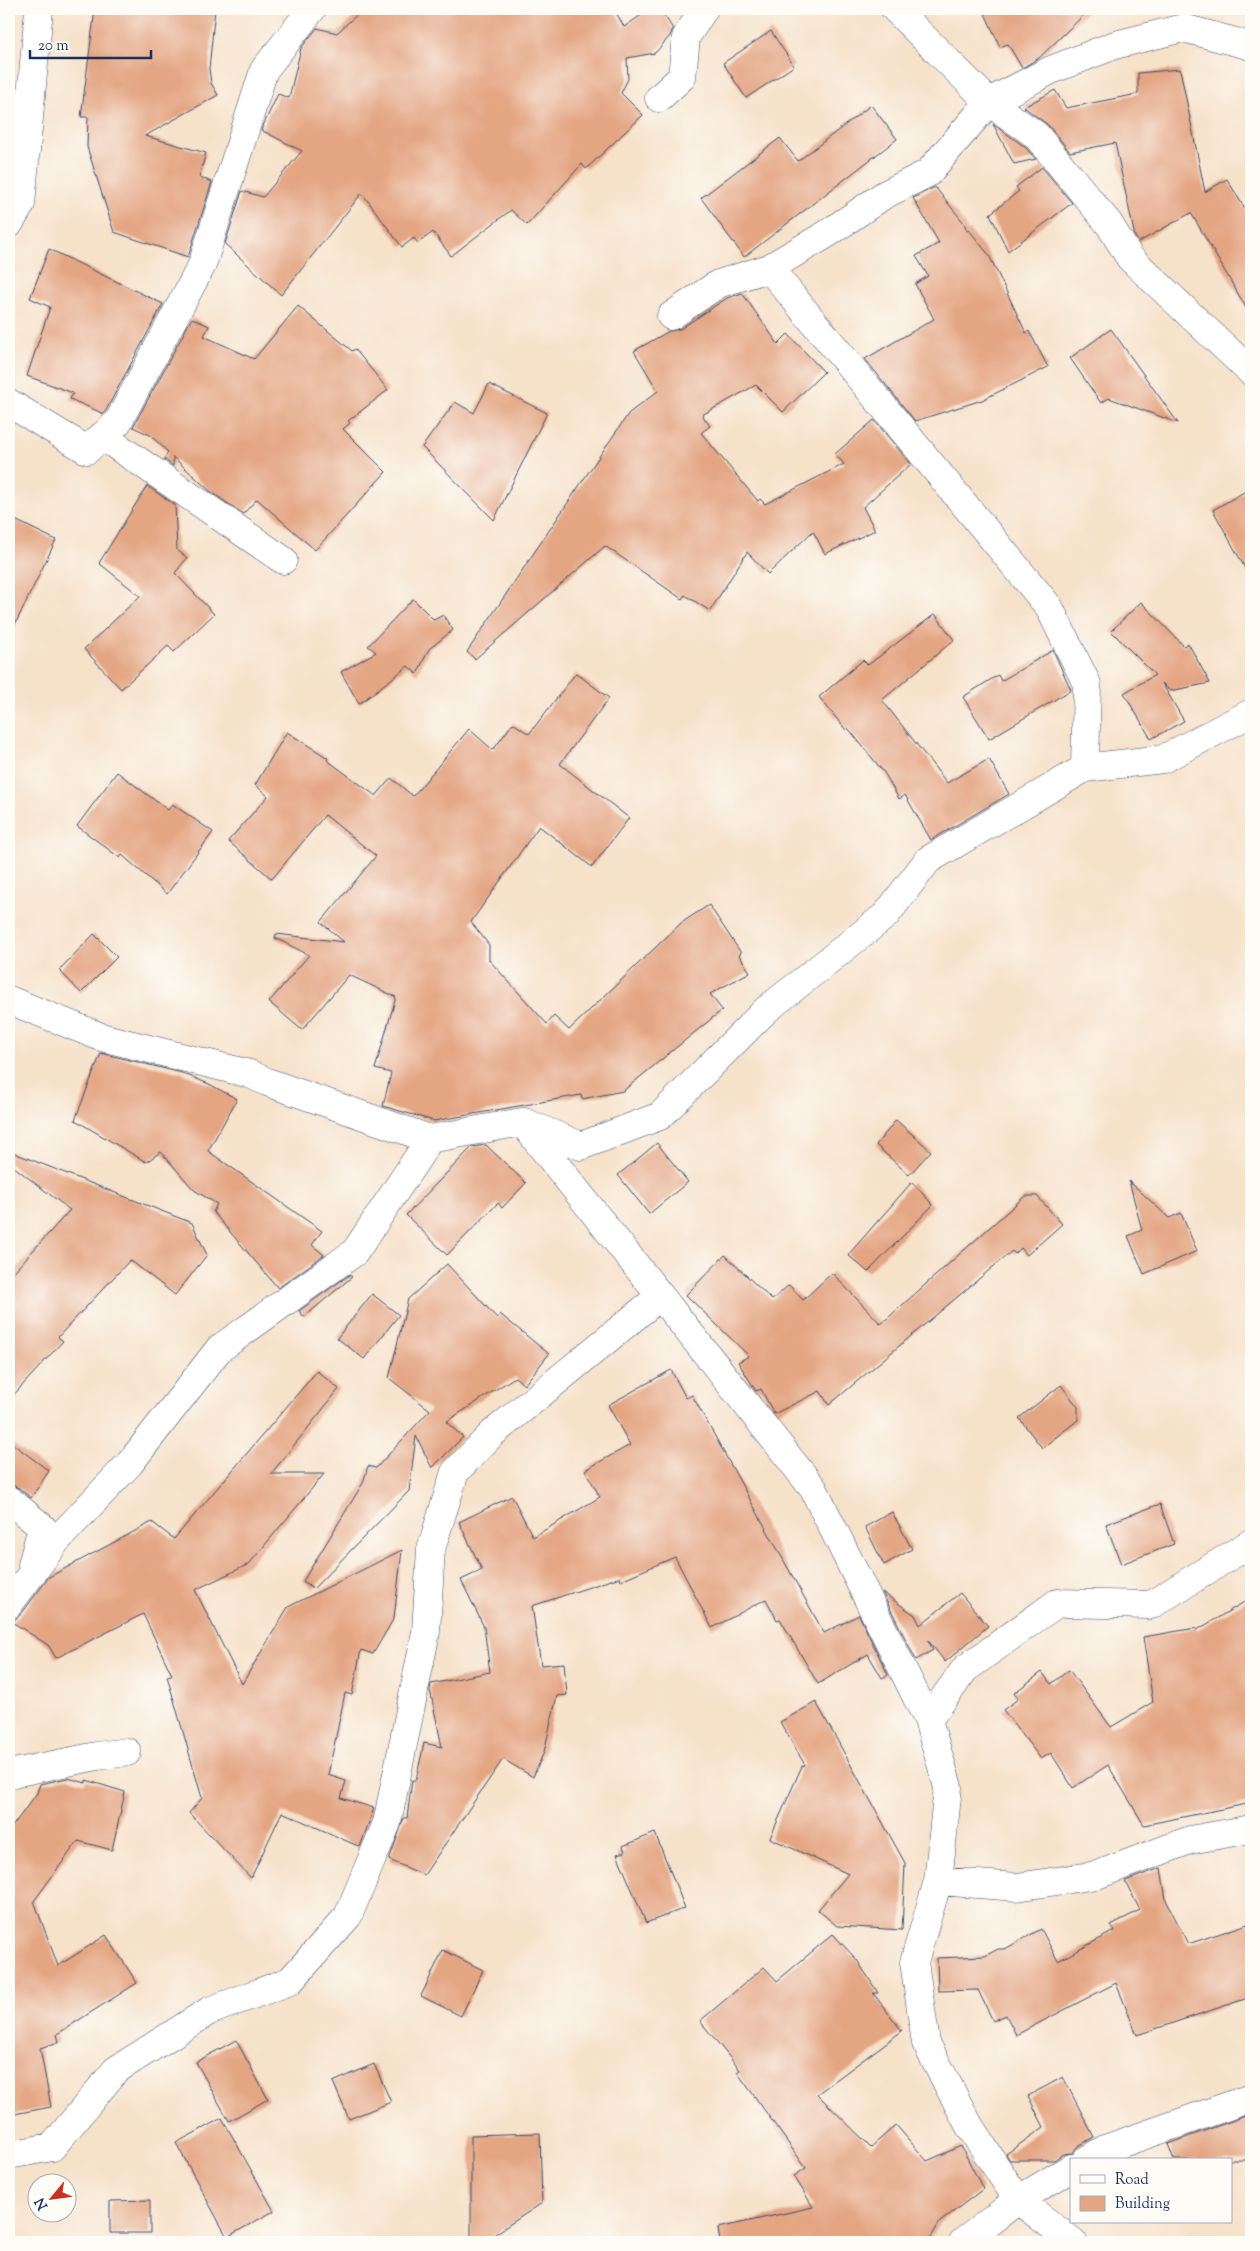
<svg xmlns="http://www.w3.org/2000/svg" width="1260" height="2251" font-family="'Sorts Mill Goudy',serif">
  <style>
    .building { fill: #e4a583 }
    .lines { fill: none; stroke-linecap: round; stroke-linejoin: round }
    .minor-casing { stroke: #3c4a6e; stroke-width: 29 }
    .minor { stroke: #fff; stroke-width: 28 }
  </style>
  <rect width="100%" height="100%" fill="#fdfcf7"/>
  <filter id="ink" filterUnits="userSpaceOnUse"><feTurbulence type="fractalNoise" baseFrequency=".02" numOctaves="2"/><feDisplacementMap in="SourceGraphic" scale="10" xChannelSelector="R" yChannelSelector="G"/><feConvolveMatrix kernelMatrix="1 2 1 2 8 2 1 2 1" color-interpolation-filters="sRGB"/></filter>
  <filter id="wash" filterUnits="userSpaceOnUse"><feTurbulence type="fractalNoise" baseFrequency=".0096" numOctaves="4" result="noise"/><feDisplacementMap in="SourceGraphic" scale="20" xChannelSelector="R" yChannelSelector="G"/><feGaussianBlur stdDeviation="1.12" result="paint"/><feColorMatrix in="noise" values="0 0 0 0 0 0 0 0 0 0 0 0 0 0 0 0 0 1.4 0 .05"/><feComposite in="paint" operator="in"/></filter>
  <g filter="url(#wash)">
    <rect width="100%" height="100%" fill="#f6e1c9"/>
    <g id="blocks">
      <path class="building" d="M95,9H215L209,69L211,83L218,95L145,136L206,153L199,177L212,182L188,257L114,232L87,147L88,117H81Z
        M363,9H614L624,27L650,9H660L673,29L670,36L655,53L627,58L628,79L621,93L643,115L586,169L582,164L527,225L511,210L451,256L433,232L418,243L414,238L402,247L362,193L281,295L225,244L242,191L263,197L302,151L261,130L278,94L289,98L301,48L317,28L337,33Z
        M983,9H1090L1039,58L1022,68L1008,44L1000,47Z
        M771,31L794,66L746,98L723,63Z
        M1180,69L1205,192L1227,179L1251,219V316L1191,213L1139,242L1135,237L1115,143L1070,152L1048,125L1024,107L1055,90L1066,108L1138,94V73Z
        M871,105L897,139L744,257L701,198L780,138L798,161Z
        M993,124L1025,147L1036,159L1014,164Z
        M1042,167L1072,203L1008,251L990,214L1019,191L1016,187Z
        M935,187L964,223L967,231L969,230L989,255L1026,333L1029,331L1048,367L982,400L915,421L865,359L934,319L915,284L928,276L916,256L939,243L913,198Z
        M49,249L163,304L104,414L70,399L73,393L27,376L50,307L30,298Z
        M742,293L778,344L788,334L824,372L783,412L756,385L702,415L710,426L701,433L758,501L760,499L765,504L844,464L835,454L874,420L911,464L863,507L875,530L825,554L813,531L768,574L747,552L710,611L685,595L682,599L605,546L475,659L467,652L596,461L629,413L658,391L634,351L669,331L680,329L727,298Z
        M298,306L352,351L355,349L388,390L348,421L350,423L343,429L386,472L315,550L257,499L243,514L210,491L173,457V466L164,459L168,452L150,435L133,427L192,318L209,326L204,336L254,359Z
        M1111,329L1178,423L1109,398L1101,403L1070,358Z
        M489,384L547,413L494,520L422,447L455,402L474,413Z
        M147,486L175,505L177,550L187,558L175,573L214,614L174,652L168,646L121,689L84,649L140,596L99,563Z
        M1251,488V579L1213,510Z
        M9,517L56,540L9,637Z
        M413,599L434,620L443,615L453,630L429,649L417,674L408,666L359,704L341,672L376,652L368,646Z
        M1141,602L1184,646L1188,643L1210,683L1170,691L1162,683L1184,721L1151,739L1124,693L1155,675L1111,631Z
        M935,614L954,640L882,700L947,783L989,759L1009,794L931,840L905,795L899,799L885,774L848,728L846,730L819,697L863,660L868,665Z
        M1053,650L1071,690L989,739L963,697L998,675L1001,681Z
        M576,673L609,698L560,764L629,818L592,867L539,826L471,922L489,945V960L547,1024L554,1016L569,1030L681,923L709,905L741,953L739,955L750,972L710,994L722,1010L623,1091L582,1099L581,1095L434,1121L383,1106L391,1073L375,1069L396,997L349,975L302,1030L269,1002L309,955L275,938L276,934L344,942L321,922L376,856L325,815L272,879L228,841L268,796L255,785L287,732L328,758L327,760L376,796L391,778L413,796L469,729L493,750L513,723L529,734Z
        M117,772L168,810L172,804L213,832L167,894L122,855L120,858L77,826Z
        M94,934L117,957L81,993L59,970Z
        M101,1053L182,1073L209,1084L237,1099L208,1151L322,1231L312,1245L324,1255L278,1288L213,1212L217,1204L194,1190L161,1152L146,1162L75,1120Z
        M896,1120L931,1151L909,1175L876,1145Z
        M657,1143L688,1182L649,1214L618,1175Z
        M486,1145L526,1183L502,1208L498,1203L447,1255L406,1215L472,1147Z
        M9,1151L192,1223L207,1255L175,1295L130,1260L58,1337L63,1341L9,1400V1277L70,1210L9,1163Z
        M1129,1181L1169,1218L1181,1213L1197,1251L1144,1274L1128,1236L1142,1230Z
        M912,1182L933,1205L868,1272L848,1255Z
        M1025,1196H1037L1062,1224L1027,1255L1021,1248L1015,1254L1012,1251L829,1405L820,1391L774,1414L761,1389L756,1391L738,1362L749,1356L686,1295L725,1255L772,1300L789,1285L803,1300L832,1273L881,1324Z
        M447,1264L497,1318L500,1314L549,1354L524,1385L515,1377L446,1422L463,1437L432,1468L416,1436L409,1491L313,1589L303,1581L363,1483L368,1466L376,1468L430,1410L389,1378L408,1299Z
        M349,1275L352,1277L304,1317L299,1311Z
        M372,1294L399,1315L364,1359L337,1338Z
        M671,1370L686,1398L692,1395L824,1633L859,1615L888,1675L882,1678L868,1654L818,1684L780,1619L777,1620L766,1599L712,1628L675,1557L621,1580L620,1577L532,1606L541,1665L564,1663L567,1695L557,1696L544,1752L533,1777L503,1759L424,1875L389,1860L404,1818H407L412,1780H416L424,1743L442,1747L430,1690L431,1684L490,1672L484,1627L461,1580L482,1570L459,1522L512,1496L533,1537L600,1497L585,1470L630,1445L608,1405Z
        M317,1371L339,1389L271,1474H324L249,1564L195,1590L242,1684L288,1607L402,1550L394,1618L373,1654L361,1650L352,1695L345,1693L328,1775L346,1781L341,1798L374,1808L360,1847L282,1812L251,1878L189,1813L202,1798L167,1676L172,1675L143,1614L56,1658L48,1645L12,1622L22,1613L49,1577L152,1522L174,1539Z
        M1061,1385L1078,1407V1420L1042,1448L1019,1418Z
        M9,1441L49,1471L31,1498L19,1488L9,1484Z
        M1160,1504L1174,1544L1121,1564L1106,1524Z
        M892,1512L912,1549L884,1565L865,1527Z
        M882,1592L915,1615L920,1625L960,1593L988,1626L945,1662L928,1640L933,1650L916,1660Z
        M1251,1598V1803L1144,1825L1108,1765L1073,1788L1051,1753L1041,1759L1003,1710L1018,1699L1014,1693L1042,1672L1051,1684L1069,1670L1111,1727L1153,1702L1143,1637L1196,1628L1197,1630Z
        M816,1702L905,1863L902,1930L837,1926L818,1910L848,1874L770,1838L802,1766L805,1765L780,1722Z
        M68,1778L86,1783V1780L125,1792L112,1850L78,1841L34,1901L58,1966L106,1935L137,1983L57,2034L59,2042L40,2048L51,2107L9,2115V1831L37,1793L40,1784Z
        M655,1833L685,1908L646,1923L617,1854L625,1852L623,1846Z
        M1161,1868L1166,1900L1188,1944L1251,1923V1997L1137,2035L1116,1983L1016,2035L1006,2015L993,2021L978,1990L938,1991L937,1958L985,1956L998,1949H1005L1041,1929L1058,1961L1114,1931L1111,1925L1140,1910L1125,1881Z
        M833,1934L857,1960L878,1993H873L902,2031L817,2094L871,2147L896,2125L927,2161L961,2146L983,2189L940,2222L928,2242H720L718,2228L813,2207L794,2176L806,2168L737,2072L740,2070L700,2021L764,1967L777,1981Z
        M443,1950L483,1970L461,2016L421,1996Z
        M236,2040L268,2099L229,2121L196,2062Z
        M374,2064L391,2102L349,2119L333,2082Z
        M1063,2077L1094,2137L1078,2146L1072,2153L1063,2154L1054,2160H1010L1006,2154L1044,2127L1028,2096Z
        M1251,2114V2160H1174L1168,2144Z
        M222,2118L274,2211L227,2237L176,2143Z
        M540,2133L542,2203L483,2242H471V2135Z
        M150,2200V2233H110V2201Z"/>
    </g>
  </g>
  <g filter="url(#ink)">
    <use href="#blocks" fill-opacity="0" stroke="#3c4a6e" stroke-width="1"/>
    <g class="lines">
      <g class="minor-casing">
        <path id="minor" d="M895,9L989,102L1036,135L1109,224L1130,258L1251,372
          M659,98L682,77L686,37L704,9
          M9,224L21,204L39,9
          M769,268L1049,607L1087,684L1085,768
          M671,316L718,284L769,268L827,234L884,195L928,173L989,102L1051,70L1115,45L1183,28L1251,46
          M9,403L87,450L118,422L202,265L264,70L312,9
          M102,436L283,560
          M9,1000L101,1037L250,1074L267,1082L430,1139L522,1122L813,1488L928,1720L948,1787L938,1881L914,1962L926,2043L970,2127L1018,2200L1073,2242
          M524,1122L581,1146L660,1116L766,1010L886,915L928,860L1085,768L1163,759L1251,713
          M9,1500L42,1527L32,1565
          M9,1604L57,1540L130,1463L219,1349L355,1252L430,1139
          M928,1720L965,1669L1057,1603L1151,1605L1251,1543
          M9,1774L97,1756L127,1752
          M938,1881L1017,1887L1097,1875L1190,1840L1251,1829
          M9,2155L52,2147L116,2070L209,2011L290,1981L348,1916L387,1823L426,1632L431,1549L455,1472L493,1433L659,1297
          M1086,2160L1105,2149L1251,2098
          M963,2242L1018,2200L1071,2168"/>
      </g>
      <use href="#minor" class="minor"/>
    </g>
  </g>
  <rect width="1260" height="2251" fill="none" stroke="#fdfcf7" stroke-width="30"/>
  <rect x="1070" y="2158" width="162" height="65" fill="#fdfcf7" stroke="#a3aaba"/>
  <rect x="1080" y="2175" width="25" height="8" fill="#ffffff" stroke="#a3aaba"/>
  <text x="1115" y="2184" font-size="15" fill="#1b2f5e">Road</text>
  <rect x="1080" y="2196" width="25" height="15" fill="#e4a583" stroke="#a3aaba"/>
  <text x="1115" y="2208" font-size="15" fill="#1b2f5e">Building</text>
  <g transform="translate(52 2198) rotate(241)"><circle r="24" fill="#fdfcf7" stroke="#a3aaba"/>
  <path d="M0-4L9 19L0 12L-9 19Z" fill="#c8321e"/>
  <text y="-8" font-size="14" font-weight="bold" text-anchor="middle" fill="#1b2f5e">N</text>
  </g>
  <path d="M30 50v8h121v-8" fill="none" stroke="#1b2f5e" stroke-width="2.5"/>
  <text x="38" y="50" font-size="15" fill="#1b2f5e" stroke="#fdfcf7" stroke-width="4" paint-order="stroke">20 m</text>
</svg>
